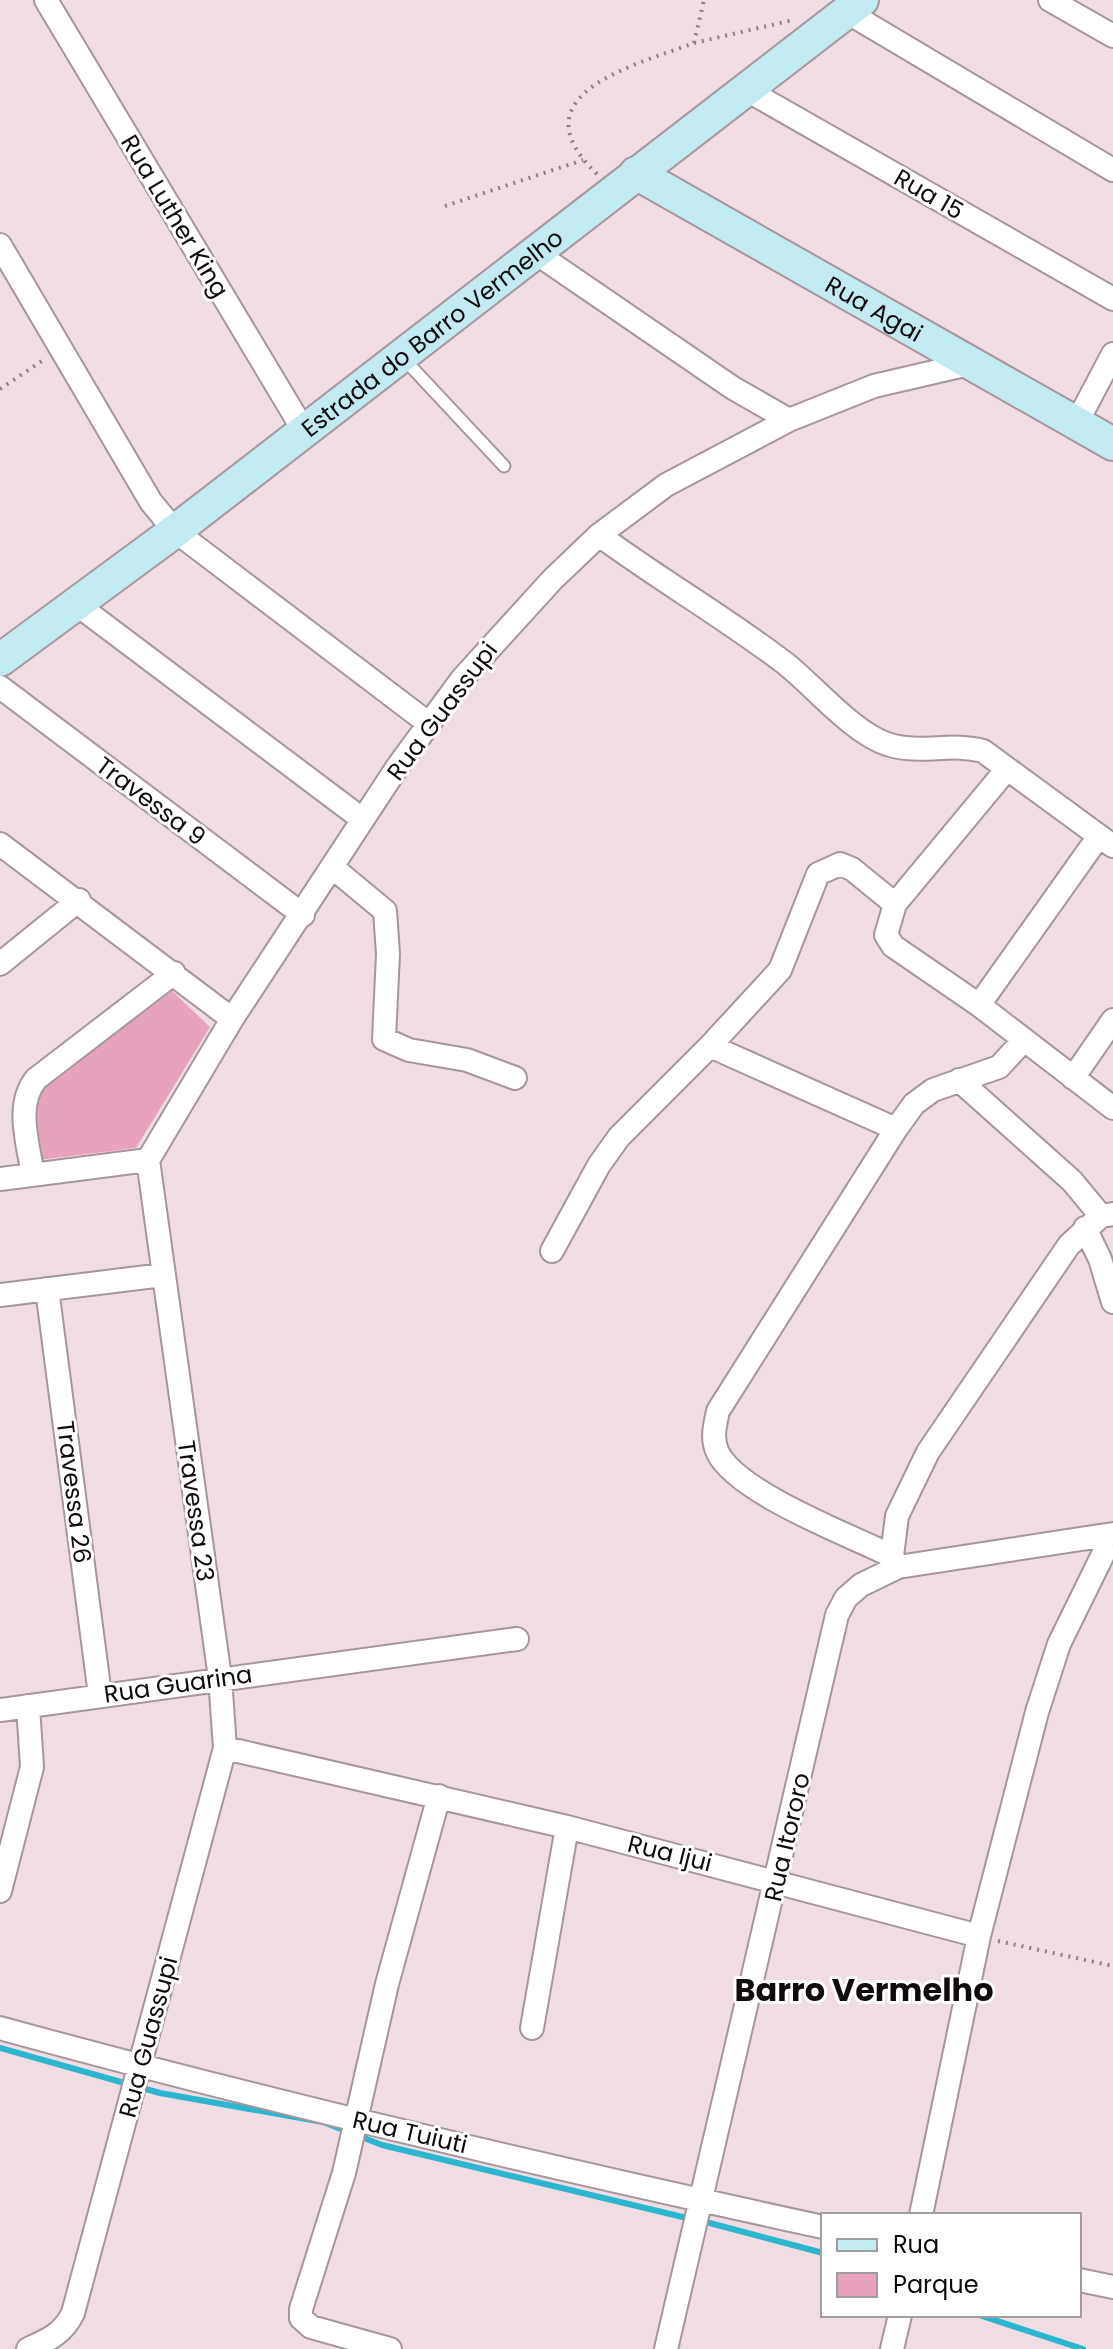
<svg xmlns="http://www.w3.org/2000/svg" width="1113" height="2349" font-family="Poppins,sans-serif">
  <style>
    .green { fill: #e7a3bd }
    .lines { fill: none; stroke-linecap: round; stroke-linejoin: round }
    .stream { stroke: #2cb5cf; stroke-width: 6 }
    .lane-casing { stroke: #a6959b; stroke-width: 15 }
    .street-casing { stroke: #a6959b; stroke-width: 26 }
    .secondary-casing { stroke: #a6959b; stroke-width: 36 }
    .path { stroke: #8a7e82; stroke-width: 4; stroke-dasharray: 2 6; stroke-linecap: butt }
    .lane { stroke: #fff; stroke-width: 11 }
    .street { stroke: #fff; stroke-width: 22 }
    .secondary { stroke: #c2eaf1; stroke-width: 32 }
    .labels { text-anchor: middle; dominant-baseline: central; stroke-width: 6; stroke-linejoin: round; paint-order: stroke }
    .street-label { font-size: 24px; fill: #0f0a0c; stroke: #fff }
    .district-label { font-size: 32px; font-weight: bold; fill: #0f0a0c; stroke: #fff }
  </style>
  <rect width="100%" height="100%" fill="#efdde3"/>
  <path class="green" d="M172,991L210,1027L136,1148L39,1160L36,1093Z"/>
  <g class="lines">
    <path class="stream" d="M0,2048L160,2093L323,2122L382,2145L691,2219
      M702,2221L823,2253
      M979,2315L1083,2349"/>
    <g class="lane-casing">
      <path id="lane" d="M404,359L504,466"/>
    </g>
    <g class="street-casing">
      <path id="street" d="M46,0L304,431
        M1050,0L1113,36
        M847,12L1113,170
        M745,89L1113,299
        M0,245L151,502L175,531L428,723
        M533,251L733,388L789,420
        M1076,424L1113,354
        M599,535C660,580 726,618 786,664C815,687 852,732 887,744C919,755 951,742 983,751L1113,846
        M75,603L362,819
        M0,687L303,915
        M1007,769L895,904L886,935L893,946L979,1005L1113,1108
        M0,844L232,1019
        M332,867L385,911L388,954L384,1039L409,1050L467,1060L515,1078
        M895,904L852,869L840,864L818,874L780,970L710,1046L896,1129L718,1411C715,1425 711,1439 718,1453C738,1493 849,1535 892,1556L898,1567
        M0,964L79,900
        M979,1005L1099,836
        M1073,1078L1113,1020
        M959,1080L1072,1181L1101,1216
        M896,1129L914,1104L933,1090L999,1067L1024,1040
        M33,1175C28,1143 15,1105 36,1079L174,973
        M0,1179L148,1160
        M1085,1228L1100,1259L1113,1302
        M552,1251L599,1165L619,1137L710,1046
        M47,1289L100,1695
        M0,1295L163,1275
        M892,1556L897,1516L928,1452L1069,1245L1101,1216L1113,1214
        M0,1710L517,1639
        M225,1748L567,1827L979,1936
        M0,1891L32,1767L28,1706
        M0,2028C272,2103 547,2167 823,2227
        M532,2028L567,1827
        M921,2215L979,1936L1037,1712L1059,1644L1113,1534
        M1079,2280L1113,2287
        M28,2349C48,2340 63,2334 73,2313L225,1748L220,1678L148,1160L232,1019L398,766L462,679L552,580L599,535L666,485L789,420L874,386L973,363
        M390,2349L311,2327L301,2318V2309L344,2173L387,1984L439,1796
        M666,2349L837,1615L846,1598L861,1585L898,1567L1113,1534
        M892,2349L900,2315"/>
    </g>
    <g class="secondary-casing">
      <g id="secondary">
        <path id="s1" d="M636,173L1113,444"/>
        <path id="s2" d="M0,660L175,531L862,0"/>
      </g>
    </g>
    <path class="path" d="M694,43L793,20
      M597,174C513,94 636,65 694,43L704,0
      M445,206L583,160
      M0,389L45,359
      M998,1941L1113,1966"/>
    <use href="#lane" class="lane"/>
    <use href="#street" class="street"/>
    <use href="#secondary" class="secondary"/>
  </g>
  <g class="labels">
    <g class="street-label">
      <text transform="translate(929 194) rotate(30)">Rua 15</text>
      <text transform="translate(175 216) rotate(59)">Rua Luther King</text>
      <text stroke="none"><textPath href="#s1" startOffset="274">Rua Agai</textPath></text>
      <text stroke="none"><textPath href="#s2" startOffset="542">Estrada do Barro Vermelho</textPath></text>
      <text transform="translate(442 711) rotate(-53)">Rua Guassupi</text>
      <text transform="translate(151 801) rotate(37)">Travessa 9</text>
      <text transform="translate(74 1492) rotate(83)">Travessa 26</text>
      <text transform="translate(196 1511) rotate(82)">Travessa 23</text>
      <text transform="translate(178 1684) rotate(-8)">Rua Guarina</text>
      <text transform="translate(787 1837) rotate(-77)">Rua Itororo</text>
      <text transform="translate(670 1853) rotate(14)">Rua Ijui</text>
      <text transform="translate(148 2037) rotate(-75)">Rua Guassupi</text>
      <text transform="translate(410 2132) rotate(13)">Rua Tuiuti</text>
    </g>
    <g class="district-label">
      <text x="864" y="1989">Barro Vermelho</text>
    </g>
  </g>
  <rect x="821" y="2213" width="260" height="104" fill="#ffffff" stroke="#9f9d9e" stroke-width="2"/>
  <rect x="837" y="2239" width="40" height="12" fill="#c2eaf1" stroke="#9f9d9e" stroke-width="2"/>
  <text x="893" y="2253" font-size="24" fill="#0f0a0c">Rua</text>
  <rect x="837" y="2273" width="40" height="24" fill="#e7a3bd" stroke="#9f9d9e" stroke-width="2"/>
  <text x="893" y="2293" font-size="24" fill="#0f0a0c">Parque</text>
</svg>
